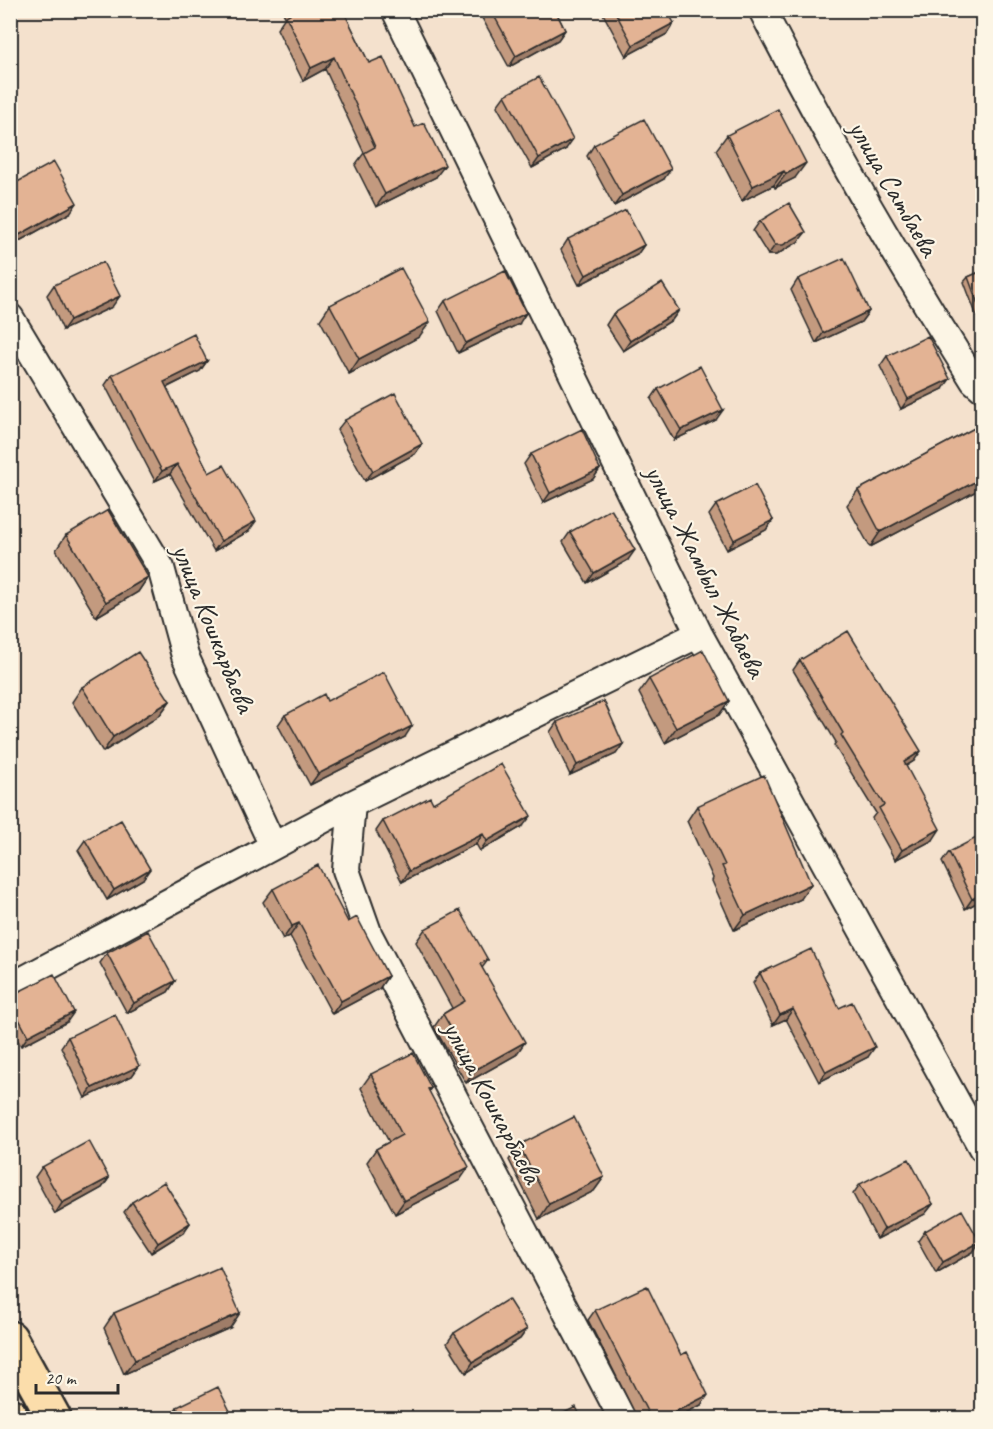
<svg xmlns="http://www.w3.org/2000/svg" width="993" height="1429" font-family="Caveat,sans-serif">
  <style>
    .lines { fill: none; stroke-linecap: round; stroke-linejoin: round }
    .street-casing { stroke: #2b2b2b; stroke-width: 30 }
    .highway-casing { stroke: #2b2b2b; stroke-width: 38 }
    .street { stroke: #fcf5e5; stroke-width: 26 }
    .highway { stroke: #fbddab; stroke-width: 33 }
    .wall { fill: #c39a7f; stroke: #2b2b2b; stroke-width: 1.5 }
    .shaded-wall { fill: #9f7d68; stroke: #2b2b2b; stroke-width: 1.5 }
    .building { fill: #e3b394; stroke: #2b2b2b; stroke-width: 1.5 }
    .labels { text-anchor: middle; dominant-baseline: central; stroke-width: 4.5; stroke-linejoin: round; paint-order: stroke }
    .street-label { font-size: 28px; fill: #2b2b2b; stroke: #fcf5e5 }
  </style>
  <rect width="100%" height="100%" fill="#f4e1cd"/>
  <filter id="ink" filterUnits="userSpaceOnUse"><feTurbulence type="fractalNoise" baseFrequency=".0167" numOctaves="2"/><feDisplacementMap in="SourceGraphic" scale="12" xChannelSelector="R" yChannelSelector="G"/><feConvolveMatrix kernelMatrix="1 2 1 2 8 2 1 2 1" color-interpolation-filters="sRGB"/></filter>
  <g filter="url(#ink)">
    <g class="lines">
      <g class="street-casing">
        <path id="street" d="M395,10L699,634L982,1148
          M762,10C827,137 898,261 974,381L982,388
          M10,317L161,568L185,656L273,846
          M352,804L346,870L369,935L622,1418
          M10,987L352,804L699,634"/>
      </g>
      <g class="highway-casing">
        <path id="highway" d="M10,1338L54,1418
          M10,1415L12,1418"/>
      </g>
      <use href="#street" class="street"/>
      <use href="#highway" class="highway"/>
    </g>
    <path class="wall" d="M282,10H343L369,63L436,177L376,207L355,165L364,153L325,69L303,81L277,29L285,17Z
      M486,10H555L565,30L558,40L509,67L481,16Z
      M601,10H667V34L626,56Z
      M505,95L566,149L532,168L497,106Z
      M727,135L795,178L775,188L774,185L742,201L716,150Z
      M594,145L664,179L614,206L587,156Z
      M10,186L70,213L12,245L10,243Z
      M760,221L798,242L776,255H768L753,231Z
      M568,239L644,245L637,255L579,285L561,250Z
      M982,271V330L964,282L968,277Z
      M798,279L869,311L861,322L816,343L791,290Z
      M54,285L112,307L63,330L47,295Z
      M445,301L519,324L458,353L438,311Z
      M330,305L419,337L349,374L320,320Z
      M679,310L672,320L623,351L606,325L613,314Z
      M887,356L943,389L901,409L880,366Z
      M207,361L200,371L166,388L209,473L249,531L214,551L170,474L155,481L105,385L112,375Z
      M658,389L716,420L674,440L651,399Z
      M345,420L422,444L415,454L365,481L337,430Z
      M982,424V488L870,547L847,505L858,490Z
      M531,454L600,469L593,479L543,503L524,464Z
      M716,505L773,520L766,530L727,550L709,515Z
      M570,532L628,560L587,583L563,542Z
      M66,535L148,577L138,592L96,617L56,550Z
      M800,660L914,761L906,766L933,840L895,860L872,818L876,813L834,745L836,742L793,670Z
      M649,679L729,701L719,715L665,743L639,693Z
      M82,687L170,701L159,716L103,752L72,702Z
      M327,701L405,737L310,785L278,725L285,715Z
      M557,722L623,744L616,754L570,775L550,732Z
      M433,803L523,826L480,851L476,844L402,882L376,831L383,821Z
      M697,806L801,899L734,930L712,881L713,878L687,821Z
      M85,840L143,879L107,900L78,850Z
      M949,852L982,900L965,909L942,862Z
      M273,889L348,922L388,976L379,989L332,1014L290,936L283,939L263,902Z
      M425,929L488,960L482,968L516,1055L466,1083L434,1027L443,1014L452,1008L416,942Z
      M107,953L175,981L168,992L127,1013L100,963Z
      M760,973L839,1008L868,1057L819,1082L786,1019L773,1025L753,983Z
      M10,996L67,1022L21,1046L10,1026Z
      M68,1037L139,1066L132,1076L85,1098L61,1047Z
      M371,1074L431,1088L429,1091L460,1180L395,1214L367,1162L376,1149L389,1142L361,1088Z
      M519,1145L604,1177L594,1191L539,1219L509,1160Z
      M42,1167L109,1178L102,1188L55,1214L35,1177Z
      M860,1184L933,1204L925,1214L877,1239L853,1194Z
      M132,1202L190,1223L183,1233L151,1253L124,1212Z
      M925,1231L973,1252L936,1273L918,1241Z
      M595,1310L701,1405L674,1419H638L588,1320Z
      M114,1313L230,1328L124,1374L104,1328Z
      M527,1329L520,1339L466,1373L447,1343L454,1333Z
      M177,1407L234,1419H170V1417Z"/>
    <path class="shaded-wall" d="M674,23L667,34L626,56L633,45Z
      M565,30L558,40L509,67L516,56Z
      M334,57L325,69L303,81L311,68Z
      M573,139L566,149L532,168L539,158Z
      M806,163L795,178L775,188L786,174Z
      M445,165L436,177L376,207L385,194Z
      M671,169L664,179L614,206L622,195Z
      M784,171L774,185L742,201L753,186Z
      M77,203L70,213L12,245L19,235Z
      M806,232L798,242L776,255H768L775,245Z
      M644,245L637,255L579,285L586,275Z
      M120,296L112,307L63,330L70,320Z
      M679,310L672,320L623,351L630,341Z
      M869,311L861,322L816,343L823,333Z
      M526,313L519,324L458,353L466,343Z
      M430,322L419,337L349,374L359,359Z
      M207,361L200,371L157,392L164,382Z
      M950,379L943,389L901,409L908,399Z
      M723,410L716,420L674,440L681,430Z
      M422,444L415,454L365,481L373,471Z
      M177,464L170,474L155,481L162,471Z
      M600,469L593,479L543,503L550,493Z
      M982,478V488L870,547L880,532Z
      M773,520L766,530L727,550L734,540Z
      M256,521L249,531L214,551L221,541Z
      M635,550L628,560L587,583L594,573Z
      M148,577L138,592L96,617L106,602Z
      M170,701L159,716L103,752L113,737Z
      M729,701L719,715L665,743L676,728Z
      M412,726L405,737L310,785L318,774Z
      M623,744L616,754L570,775L577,765Z
      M921,751L914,761L896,772L904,762Z
      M531,816L523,826L480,851L487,841Z
      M940,829L933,840L895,860L902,850Z
      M483,834L476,844L402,882L409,871Z
      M150,869L143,879L107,900L114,890Z
      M811,884L801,899L734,930L745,915Z
      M982,894V900L965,909L972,899Z
      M299,923L290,936L283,939L292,926Z
      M388,976L379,989L332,1014L341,1001Z
      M175,981L168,992L127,1013L134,1003Z
      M793,1009L786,1019L773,1025L780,1015Z
      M74,1012L67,1022L21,1046L28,1036Z
      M525,1042L516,1055L466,1083L475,1070Z
      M875,1047L868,1057L819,1082L826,1072Z
      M139,1066L132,1076L85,1098L92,1088Z
      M469,1167L460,1180L395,1214L404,1201Z
      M604,1177L594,1191L539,1219L549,1204Z
      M109,1178L102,1188L55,1214L62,1203Z
      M933,1204L925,1214L877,1239L884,1229Z
      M190,1223L183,1233L151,1253L158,1243Z
      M980,1242L973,1252L936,1273L943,1262Z
      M240,1313L230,1328L124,1374L135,1360Z
      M527,1329L520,1339L466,1373L473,1362Z
      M708,1395L701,1405L674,1419H661Z"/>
    <path class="building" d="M297,10H343L369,63L383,57L415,127L424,123L445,165L385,194L364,153L375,147L334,57L311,68L286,16Z
      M491,10H555L565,30L516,56Z
      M614,10H667L674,23L633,45Z
      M539,77L573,139L539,158L505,95Z
      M778,109L806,163L786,174L784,171L753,186L727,135Z
      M644,119L671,169L622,195L594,145Z
      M54,162L77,203L19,235L10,220V186Z
      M789,203L806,232L783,245H775L760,221Z
      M626,210L644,245L586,275L568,239Z
      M844,258L869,311L823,333L798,279Z
      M103,262L120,296L70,320L54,285Z
      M401,268L430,322L359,359L330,305Z
      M505,271L526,313L466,343L445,301Z
      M982,271V315L968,277Z
      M662,283L679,310L630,341L613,314Z
      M194,334L207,361L164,382L209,473L224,465L256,521L221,541L177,464L162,471L112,375Z
      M928,336L950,379L908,399L887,356Z
      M700,366L723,410L681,430L658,389Z
      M395,393L422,444L373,471L345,420Z
      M982,424V478L880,532L858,490Z
      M582,429L600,469L550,493L531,454Z
      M755,485L773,520L734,540L716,505Z
      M611,509L635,550L594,573L570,532Z
      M108,510L148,577L106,602L66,535Z
      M848,631L921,751L904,762L940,829L902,850L879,808L884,805L841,735L843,733L800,660Z
      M703,650L729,701L676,728L649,679Z
      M138,652L170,701L113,737L82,687Z
      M384,672L412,726L318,774L285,715L324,694L327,701Z
      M604,701L623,744L577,765L557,722Z
      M501,764L531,816L487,841L483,834L409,871L383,821L430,797L433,803Z
      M764,775L811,884L745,915L722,866L725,865L697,806Z
      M121,820L150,869L114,890L85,840Z
      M982,835V894L972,899L949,852Z
      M318,865L348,922L357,917L388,976L341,1001L299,923L292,926L273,889Z
      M460,910L488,960L480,964L525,1042L475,1070L443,1014L465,1001L425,929Z
      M148,931L175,981L134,1003L107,953Z
      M811,949L839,1008L852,1002L875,1047L826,1072L793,1009L780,1015L760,973Z
      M54,974L74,1012L28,1036L10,1002V996Z
      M115,1014L139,1066L92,1088L68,1037Z
      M413,1053L431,1088L428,1089L469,1167L404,1201L376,1149L402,1135L371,1074Z
      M574,1117L604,1177L549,1204L519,1145Z
      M89,1141L109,1178L62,1203L42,1167Z
      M909,1159L933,1204L884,1229L860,1184Z
      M164,1182L190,1223L158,1243L132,1202Z
      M962,1210L980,1242L943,1262L925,1231Z
      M220,1267L240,1313L135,1360L114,1313Z
      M647,1286L681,1355L687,1352L708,1395L661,1419H651L595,1310Z
      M508,1299L527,1329L473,1362L454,1333Z
      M218,1387L234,1419H183L177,1407Z
      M576,1407L582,1419H552Z"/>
  </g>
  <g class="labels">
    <g class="street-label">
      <text transform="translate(894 188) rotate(60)">улица Сатбаева</text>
      <text transform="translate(706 571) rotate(63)">улица Жамбыл Жабаева</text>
      <text transform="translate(214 628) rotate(68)">улица Кошкарбаева</text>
      <text transform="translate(493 1102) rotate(62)">улица Кошкарбаева</text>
    </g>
  </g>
  <rect width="993" height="1429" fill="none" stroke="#fcf5e5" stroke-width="36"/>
  <rect x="18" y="18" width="957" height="1393" fill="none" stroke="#2b2b2b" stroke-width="2" filter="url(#ink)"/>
  <path d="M36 1384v9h82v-9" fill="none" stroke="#2b2b2b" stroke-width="3"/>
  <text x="45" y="1384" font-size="18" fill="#2b2b2b" stroke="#fcf5e5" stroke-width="4.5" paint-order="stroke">20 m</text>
</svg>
